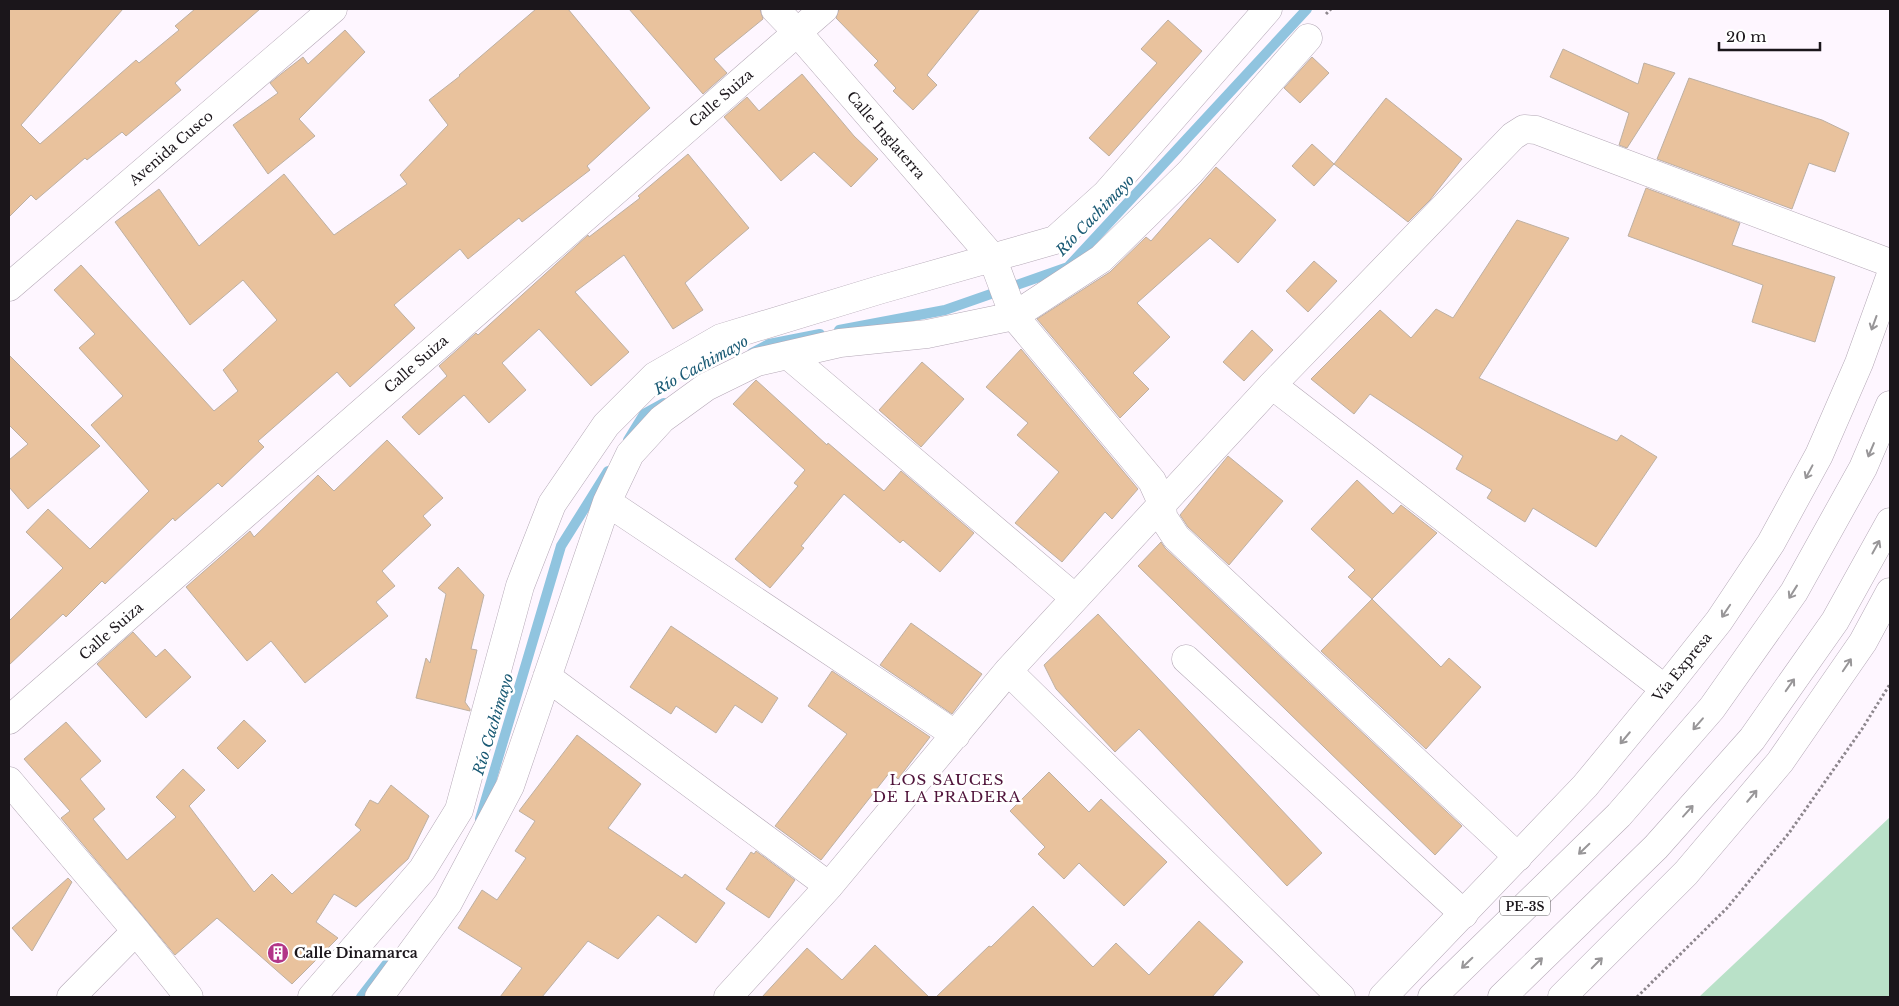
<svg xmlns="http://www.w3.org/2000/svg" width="1899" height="1006" font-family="'Libre Baskerville',serif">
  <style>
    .green { fill: #b9e1c8 }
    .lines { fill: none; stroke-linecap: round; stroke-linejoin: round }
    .stream { stroke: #90c4df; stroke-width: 10 }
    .building { fill: #e9c29d; stroke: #bdb0a3 }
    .minor-casing { stroke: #b4a8b6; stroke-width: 29 }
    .major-casing { stroke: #b4a8b6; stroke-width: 29 }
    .path { stroke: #8d868d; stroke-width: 3; stroke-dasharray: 2.5 2.5; stroke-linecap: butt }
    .minor { stroke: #fff; stroke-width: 28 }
    .major { stroke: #fff; stroke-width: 28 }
    .oneway { stroke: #989698 }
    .labels { text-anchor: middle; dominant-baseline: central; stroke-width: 5; stroke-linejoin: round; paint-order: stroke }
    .shield { fill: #fff; stroke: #5f5c5f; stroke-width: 1 }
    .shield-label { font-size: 12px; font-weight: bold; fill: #1b161b }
    .street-label { font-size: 14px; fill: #1b161b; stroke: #fff }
    .poi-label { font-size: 14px; font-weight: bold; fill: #1b161b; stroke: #fff; text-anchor: start }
    .water-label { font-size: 15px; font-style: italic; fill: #195974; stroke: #fff }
    .neighbourhood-label { font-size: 15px; letter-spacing: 1px; fill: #4f133a; stroke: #fff }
  </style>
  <rect width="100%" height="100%" fill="#fef6ff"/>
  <path class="green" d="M1890,817V997H1699Z"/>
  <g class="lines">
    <path class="stream" d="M839,330L945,310L1068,267L1307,9
      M752,353L769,344L820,334
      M628,440L644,414L664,403
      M480,819L561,546L608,471
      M361,997L388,962"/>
  </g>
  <path class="building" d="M9,9H123L21,125L40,144L136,60L139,63L179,30L175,26L195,9H260L175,83L181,90L126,136L122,132L87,160L85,158L36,200L31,195L9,217Z
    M536,9H568L650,108L587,166L590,170L522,222L519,218L468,259L460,249L394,305L415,328L350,387L337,372L258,441L264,447L222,487L218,483L175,521L173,518L105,584L102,581L66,617L63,614L9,665V621L63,568L26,532L48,509L90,549L149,491L91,425L123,396L79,348L95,334L54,290L81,265L214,411L238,391L223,370L277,320L243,280L190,325L115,222L159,189L199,246L284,174L334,235L407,184L400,175L448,125L429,100L460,76L459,75Z
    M629,9H760L763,19L714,59L727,73L703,94Z
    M839,9H980L927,75L937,85L913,110L893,91L896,88L874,65L878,61L836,18Z
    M1168,20L1202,51L1109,156L1089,138L1157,63L1141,49Z
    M345,30L365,52L299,119L315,136L268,174L233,125L278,93L270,83L281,74L303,57L308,64Z
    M1563,49L1638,84L1644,63L1675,73L1627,148L1619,145L1629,113L1550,77Z
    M1312,57L1329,73L1300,103L1284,88Z
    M802,74L854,136L878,159L851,187L814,152L781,181L724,117L747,97L759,111Z
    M1689,78L1822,120L1849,133L1835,172L1809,163L1792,209L1657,159Z
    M1386,98L1462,159L1430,200L1408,222L1334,164Z
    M1312,144L1334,164L1314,186L1292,166Z
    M688,154L749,228L685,283L703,310L673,329L624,255L575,292L629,352L591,386L539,329L502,363L526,390L489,423L464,395L419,435L402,417L447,376L439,366L476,333L478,335L588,235L589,237L640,198L638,196Z
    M1216,167L1276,220L1238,263L1210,238L1137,303L1170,337L1133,373L1149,389L1120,418L1037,319L1110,272L1146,237L1151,241Z
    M1646,188L1740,223L1732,245L1835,277L1815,342L1752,322L1763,285L1628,236Z
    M1517,220L1569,238L1479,378L1617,441L1621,435L1657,457L1596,547L1533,508L1525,522L1487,498L1492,490L1456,469L1463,456L1370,394L1354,414L1311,379L1380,310L1411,338L1436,309L1453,318Z
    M1314,261L1337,281L1308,312L1286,291Z
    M1252,330L1273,350L1244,381L1223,362Z
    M1021,349L1138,489L1112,519L1105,512L1062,562L1015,523L1059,472L1017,435L1028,423L986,387Z
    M9,355L100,446L28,509L9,487V460L28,444L9,425Z
    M922,362L964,399L921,447L879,410Z
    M756,380L827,445L828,443L884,491L901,471L974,533L940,572L903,540L900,543L844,494L801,546L804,548L770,588L735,559L798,486L794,483L805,470L733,404Z
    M387,440L443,498L423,516L431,525L382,571L395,586L376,602L388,616L305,683L271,641L247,661L186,587L250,531L254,537L318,475L334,491Z
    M1228,456L1283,501L1229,565L1188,527L1180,515Z
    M1357,480L1393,514L1401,505L1437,533L1372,599L1348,577L1355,570L1311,529Z
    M1161,542L1165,548L1462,826L1435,855L1138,566Z
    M458,567L484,595L471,649L477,650L465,702L470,709V711L416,698L426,658L430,663L446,594L438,588Z
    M1372,599L1441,667L1449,658L1481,687L1426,749L1321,651Z
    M1098,614L1322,853L1287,886L1139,729L1115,752L1056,689L1044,665Z
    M911,623L982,674L952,714L880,665Z
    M671,626L778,698L762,723L735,705L716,733L676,706L671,714L630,687Z
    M133,632L156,657L165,649L191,677L146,718L97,664Z
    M832,671L930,737L898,779L890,772L821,860L775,826L847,734L808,706Z
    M244,720L266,741L238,769L217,748Z
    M66,722L101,761L80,779L105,809L93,819L127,860L176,817L156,797L183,769L205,790L189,806L254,892L272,874L292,894L361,830L355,825L370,800L378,804L391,785L429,816L408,859L356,907L334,894L316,922L338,938L292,984L217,918L175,955L61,818L70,811L24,759Z
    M577,735L641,784L608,828L682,878L685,874L725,903L696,943L658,915L618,959L588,941L542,997H500L522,968L458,928L482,890L497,900L526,858L515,851L535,821L519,811Z
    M1049,772L1089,812L1101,799L1167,862L1124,906L1079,863L1064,879L1038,854L1045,847L1010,811Z
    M756,851L795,880L769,918L726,889L751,852L754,854Z
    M68,878L72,882L32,951L12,928Z
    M1033,906L1093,967L1116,943L1149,975L1199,921L1243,962L1212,997H936L989,946L991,947Z
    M875,945L929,997H762L807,948L842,980Z"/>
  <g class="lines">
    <g class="minor-casing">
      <path id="minor" d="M775,9L797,32L992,257L1014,316L1152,481L1162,503L1163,517L1176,537L1518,857
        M9,287L333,9
        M788,355L1075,598
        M1272,385L1665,689
        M607,502L956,735
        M1186,659L1464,914
        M1008,671L1341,997
        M547,677L829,886
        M9,720L824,9
        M9,781L136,931L189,997
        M71,997L136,931
        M312,997L422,870L459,810L520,586L552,504L606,425L655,376L721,338L879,290L1055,240L1106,194L1268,9
        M379,997L448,903L510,786L607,502L630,454L662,419L706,387L757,362L840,343L927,334L1014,316L1101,259L1190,172L1308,38
        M728,997L829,886L1008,671L1272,385L1513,136L1524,129L1536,130L1890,263"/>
    </g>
    <g class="major-casing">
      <path id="major" d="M1383,997L1585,786L1665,689L1719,621L1771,543L1819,455L1859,363L1890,277
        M1432,997L1619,815L1712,708L1794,592L1863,468L1890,405
        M1502,997L1656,847L1752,739L1835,621L1890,522
        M1562,997L1686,873L1780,762L1863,642L1890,592"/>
    </g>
    <path class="path" d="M1326,14L1331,9
      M1637,997L1727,908L1789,833L1862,729L1890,684"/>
    <use href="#minor" class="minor"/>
    <use href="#major" class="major"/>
  </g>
  <defs><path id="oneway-shaft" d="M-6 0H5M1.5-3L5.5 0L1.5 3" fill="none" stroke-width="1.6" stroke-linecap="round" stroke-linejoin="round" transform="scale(1.25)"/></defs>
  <g class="oneway">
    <use href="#oneway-shaft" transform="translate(1874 323) rotate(110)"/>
    <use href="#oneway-shaft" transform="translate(1871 450) rotate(113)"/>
    <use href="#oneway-shaft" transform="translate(1809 472) rotate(118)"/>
    <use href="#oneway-shaft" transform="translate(1876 547) rotate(-61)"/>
    <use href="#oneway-shaft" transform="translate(1793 592) rotate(122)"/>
    <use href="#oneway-shaft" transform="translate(1726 611) rotate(124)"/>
    <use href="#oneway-shaft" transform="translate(1847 665) rotate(-56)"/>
    <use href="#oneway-shaft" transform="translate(1790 685) rotate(-55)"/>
    <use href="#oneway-shaft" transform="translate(1698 724) rotate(131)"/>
    <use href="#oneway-shaft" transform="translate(1625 738) rotate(130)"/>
    <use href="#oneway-shaft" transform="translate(1752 796) rotate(-50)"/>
    <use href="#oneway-shaft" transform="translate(1688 811) rotate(-48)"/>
    <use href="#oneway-shaft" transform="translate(1584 849) rotate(136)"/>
    <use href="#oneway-shaft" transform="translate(1467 963) rotate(136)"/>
    <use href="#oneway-shaft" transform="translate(1537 963) rotate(-44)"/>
    <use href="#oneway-shaft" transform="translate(1597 963) rotate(-45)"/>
  </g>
  <defs>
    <g id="building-disc" transform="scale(1.125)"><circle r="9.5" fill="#b23688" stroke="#fff"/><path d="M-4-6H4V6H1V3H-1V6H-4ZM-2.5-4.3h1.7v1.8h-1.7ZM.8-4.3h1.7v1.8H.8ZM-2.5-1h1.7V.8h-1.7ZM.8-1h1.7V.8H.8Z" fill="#fff"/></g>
  </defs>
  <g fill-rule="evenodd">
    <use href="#building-disc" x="278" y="953"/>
  </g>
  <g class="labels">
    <rect class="shield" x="1500" y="896.5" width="50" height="19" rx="4"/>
    <g class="shield-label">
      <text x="1525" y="906">PE-3S</text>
    </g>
    <g class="street-label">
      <text transform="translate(721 98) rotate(-41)">Calle Suiza</text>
      <text transform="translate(886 135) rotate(49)">Calle Inglaterra</text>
      <text transform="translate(171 148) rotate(-41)">Avenida Cusco</text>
      <text transform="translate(416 364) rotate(-41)">Calle Suiza</text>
      <text transform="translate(111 631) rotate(-41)">Calle Suiza</text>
      <text transform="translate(1682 667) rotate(-51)">Vía Expresa</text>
    </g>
    <g class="poi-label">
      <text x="294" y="953">Calle Dinamarca</text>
    </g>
    <g class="water-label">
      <text transform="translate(1095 215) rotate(-46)">Río Cachimayo</text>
      <text transform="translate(701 365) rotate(-29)">Río Cachimayo</text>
      <text transform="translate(493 724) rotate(-73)">Río Cachimayo</text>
    </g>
    <g class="neighbourhood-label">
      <text x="947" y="779">LOS SAUCES<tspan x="947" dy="17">DE LA PRADERA</tspan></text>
    </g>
  </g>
  <rect width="1899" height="1006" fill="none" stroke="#1b161b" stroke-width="20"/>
  <path d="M1719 42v8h101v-8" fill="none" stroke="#1b161b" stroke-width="2.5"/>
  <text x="1726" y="42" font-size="15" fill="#1b161b" stroke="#ffffff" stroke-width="4" paint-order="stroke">20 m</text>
</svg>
